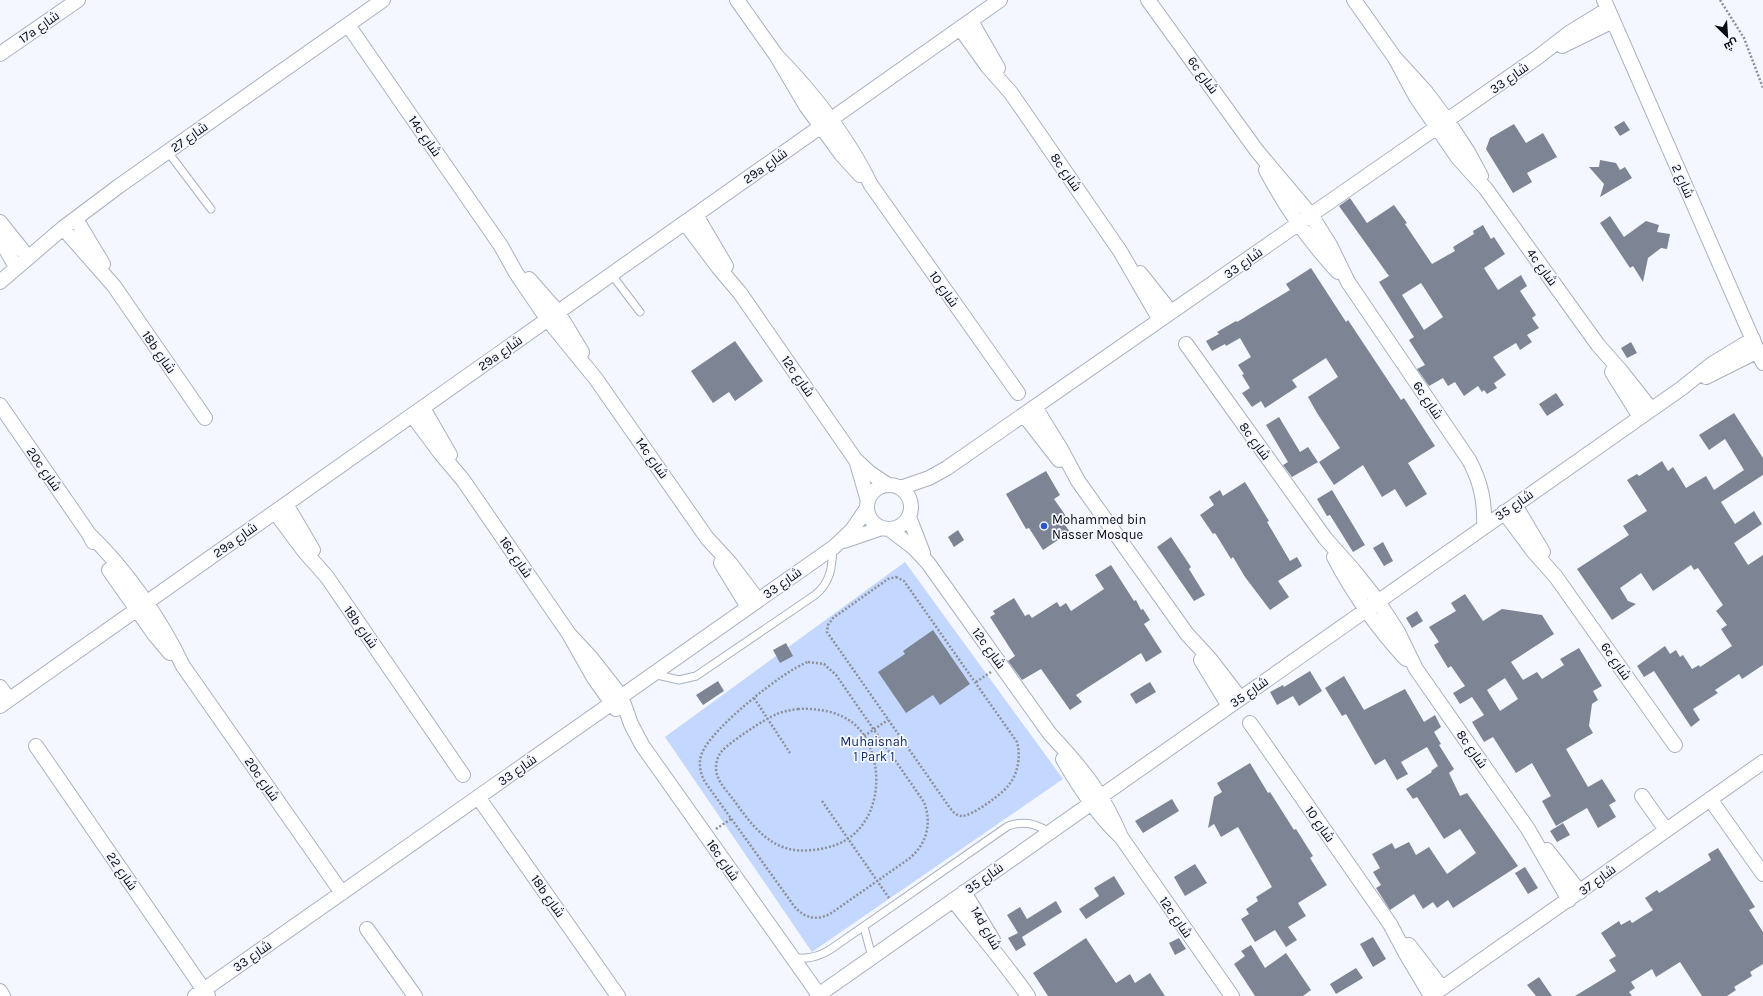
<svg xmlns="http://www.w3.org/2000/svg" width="1763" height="996" font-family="Karla,Cairo,sans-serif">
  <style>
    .green { fill: #c4d7fe }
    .building { fill: #7d8595; fill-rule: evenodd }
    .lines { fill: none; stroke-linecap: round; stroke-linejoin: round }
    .service-casing { stroke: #a8b1c2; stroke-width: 9 }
    .minor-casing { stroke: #a8b1c2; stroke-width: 16 }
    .path { stroke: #8d9097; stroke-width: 2.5; stroke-dasharray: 2 2; stroke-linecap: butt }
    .service { stroke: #fff; stroke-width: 7 }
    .minor { stroke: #fff; stroke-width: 14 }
    .poi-dot { fill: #2b56c5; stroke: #f4f7ff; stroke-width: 1.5 }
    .labels { text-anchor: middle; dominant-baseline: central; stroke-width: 3.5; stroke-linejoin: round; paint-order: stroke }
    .street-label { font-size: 13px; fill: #090c12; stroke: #f4f7ff }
    .poi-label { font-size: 13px; fill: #090c12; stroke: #f4f7ff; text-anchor: start }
    .park-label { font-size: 13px; fill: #162d64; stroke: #f4f7ff }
  </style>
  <rect width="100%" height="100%" fill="#f4f7ff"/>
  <path class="green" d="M905,562L1063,779L812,952L665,737Z"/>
  <path class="building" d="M1624,121L1630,130L1620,136L1614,127Z
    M1514,124L1526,143L1543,133L1557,157L1527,173L1532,182L1513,193L1486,149L1490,138Z
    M1600,160L1616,163L1620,170L1625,167L1632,178L1600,197L1604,184L1589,167H1599Z
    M1350,198L1367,223L1394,205L1407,223L1405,224L1432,264L1455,251L1453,247L1474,234L1473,231L1483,225L1491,239L1494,237L1505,254L1484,268L1498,290L1521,275L1527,286L1520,291L1536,315L1532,318L1539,328L1527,335L1532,342L1520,350L1516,343L1493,357L1506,375L1494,383L1497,388L1487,394L1484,390L1482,392L1478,386L1464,396L1455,382L1448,386L1443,378L1429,386L1417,369L1425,365L1409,340L1414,337L1379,282L1389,276L1339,206ZM1421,283L1443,317L1424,330L1402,295Z
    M1610,216L1624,237L1646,221L1659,225L1657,232L1670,234L1667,249L1661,248L1648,258L1643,282L1633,266L1630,268L1600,223Z
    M1311,268L1346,322L1348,320L1401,400L1404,398L1435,446L1408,463L1427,494L1406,507L1395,489L1382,497L1363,465L1334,485L1319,462L1340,448L1317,413L1308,397L1338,377L1326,358L1292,380L1297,387L1265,408L1261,401L1252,407L1242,393L1250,388L1242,375L1244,374L1238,365L1251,357L1240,338L1226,346L1225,344L1212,351L1206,341L1219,334L1217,332L1236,321L1237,322L1290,290L1286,284Z
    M735,341L763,381L735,401L729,392L713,403L691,371Z
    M1631,342L1637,353L1627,358L1621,348Z
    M1556,393L1564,405L1547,416L1539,404Z
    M1734,413L1763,458V475L1721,502L1735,524L1754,511L1762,524L1734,543L1748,565L1763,555V665L1742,679L1739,674L1715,690L1718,693L1693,709L1700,720L1691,727L1654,671L1644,677L1637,666L1665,646L1670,654L1676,650L1680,657L1683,655L1692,669L1699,665L1700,667L1732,646L1721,629L1727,625L1716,611L1723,605L1698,568L1694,570L1691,565L1653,591L1641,573L1620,588L1628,601L1636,604L1612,620L1577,569L1629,535L1623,526L1647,511L1627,480L1637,474L1639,476L1662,461L1668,471L1673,467L1686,488L1706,476L1714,490L1744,470L1725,439L1709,450L1699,435Z
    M1279,417L1300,452L1308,447L1318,462L1292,477L1283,465L1288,462L1266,425Z
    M1046,471L1060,495L1054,499L1068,519L1063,522L1070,532L1043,550L1029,528L1026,529L1006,494Z
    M1245,482L1269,521L1267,522L1290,561L1297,557L1302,566L1278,581L1289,597L1270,610L1245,577L1233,557L1231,559L1215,533L1213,534L1200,515L1214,505L1209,497L1220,490L1223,496Z
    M1332,490L1365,545L1353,552L1330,515L1327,516L1317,499Z
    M958,530L964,540L954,547L948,537Z
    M1171,537L1191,567L1189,569L1205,595L1194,601L1157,547Z
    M1383,542L1393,561L1384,566L1373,548Z
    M1111,565L1134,601L1136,600L1141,610L1143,609L1150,620L1144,624L1162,652L1146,662L1141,653L1076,695L1082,702L1070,710L1041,669L1022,680L1008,661L1015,656L990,617L995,614L993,611L1014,598L1025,616L1029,614L1032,618L1057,602L1060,607L1066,603L1071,611L1104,589L1095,575Z
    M1465,594L1483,621L1502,609L1542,615L1554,634L1511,662L1523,680L1537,672L1542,679L1564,665L1560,659L1579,648L1602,686L1593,691L1598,700L1592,704L1589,726L1593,733L1566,749L1588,787L1602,779L1616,801L1609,805L1616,817L1598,828L1587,808L1556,826L1542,801L1551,796L1532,763L1516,773L1493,737L1484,742L1472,722L1484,715L1472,697L1460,704L1453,693L1465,686L1451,666L1448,668L1434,645L1439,642L1429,627L1456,611L1451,603ZM1505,678L1518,699L1500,711L1487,690Z
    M1417,611L1423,621L1412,628L1406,618Z
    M933,630L970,684L940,705L933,695L906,713L878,672L905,654L903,651Z
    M786,643L793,656L780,663L773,650Z
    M1310,671L1322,691L1299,706L1293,696L1277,705L1270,692L1283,685L1284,687Z
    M1344,676L1364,710L1405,689L1424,722L1435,715L1441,727L1434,732L1441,744L1439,745L1454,769L1449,773L1460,796L1467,793L1518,866L1453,908L1448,900L1437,908L1433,902L1423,909L1414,894L1390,910L1376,888L1381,885L1373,872L1380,868L1372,854L1392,843L1395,849L1409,842L1416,855L1429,847L1447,874L1476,853L1460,829L1444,839L1417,797L1413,799L1406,789L1432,772L1431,771L1438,766L1427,747L1401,762L1408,774L1397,780L1385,759L1375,765L1346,714L1342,716L1325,688Z
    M718,681L724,691L703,705L696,695Z
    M1150,682L1156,692L1136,704L1130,694Z
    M1250,763L1268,793L1270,792L1294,830L1296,829L1313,856L1310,858L1327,885L1298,903L1306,916L1288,927L1297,940L1286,947L1275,930L1255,942L1241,919L1249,914L1246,909L1258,901L1256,897L1272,887L1238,827L1221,837L1214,824L1208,828L1214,797L1222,792L1217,783Z
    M1172,799L1179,811L1143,833L1135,821Z
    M1563,823L1570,835L1557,842L1550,831Z
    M1718,848L1755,907L1749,910L1763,932V964L1750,972L1752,976L1734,987L1736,990L1727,996H1702L1680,962L1656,977L1652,969L1631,982L1635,988L1629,992L1632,996H1575L1616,971L1609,960L1616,956L1601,933L1619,921L1621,925L1630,920L1632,923L1653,910L1645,898L1657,890L1659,893L1711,860L1708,854Z
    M1195,864L1207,883L1185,896L1174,877Z
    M1525,867L1538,888L1528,894L1515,873Z
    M1114,876L1125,894L1086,919L1079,909L1099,896L1094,888Z
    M1056,901L1062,912L1022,937L1026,945L1016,951L1008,938L1018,933L1007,915L1020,907L1027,919Z
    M1373,937L1386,959L1373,967L1360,944Z
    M1086,938L1116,983L1130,974L1135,983L1150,973L1165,996H1048L1033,973Z
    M1179,938L1186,949L1175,955L1169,943Z
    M1251,945L1265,968L1286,953L1311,990L1303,996H1255L1234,964L1245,956L1241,951Z
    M1356,968L1363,978L1336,994L1330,984Z
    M1539,977L1552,996H1536L1527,985Z"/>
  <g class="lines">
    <g class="service-casing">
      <path id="service" d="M168,152L211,209
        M612,275L640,312
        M653,674L679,680L696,676L815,595C831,582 832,567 833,548
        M864,927L872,957
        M792,957C806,960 819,957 831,949L1008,826C1025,820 1035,824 1050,832"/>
    </g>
    <g class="minor-casing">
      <path id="minor" d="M737,0L776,55L806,106L841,154L860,175
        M1148,0L1257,151L1311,215L1330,245L1348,282L1469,460C1481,482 1485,502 1484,527
        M1354,0L1395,58L1426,92L1447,120L1468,152L1481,176
        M1604,0L1763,363
        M971,21L998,68
        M348,25L501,246L516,273L548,320L596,379L707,538L730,563L758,600
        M960,28L988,67L1011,93L1120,251L1160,320
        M1562,46L1613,21
        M0,54L78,0
        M776,55C814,94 847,136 871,185L1018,393
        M1395,58L1416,97L1458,158L1486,189L1598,345L1621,371L1651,409
        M1266,170C1285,206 1310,242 1338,272
        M696,215L726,266
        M76,219L103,264
        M0,222L28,257
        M685,223L718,267L740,293L855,459L870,473L888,485
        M63,228L114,286L205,418
        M0,239L16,267
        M1140,273L1171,312
        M529,279L558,312L582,352
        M0,282L63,228L119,186L383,0
        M1186,344L1325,538L1355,572L1378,601L1398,632L1416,669L1528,829L1569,900
        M1612,372L1640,417
        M1706,377L1758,351
        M0,405L89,534L93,542
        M1035,407L1062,451L1078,481L1187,634L1210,659L1240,698
        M423,408L450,455
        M412,415L441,454L463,480L569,634L594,678L616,709
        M1024,415L1059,460
        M857,463L868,501
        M867 507a22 22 0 1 1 44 0a22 22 0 1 1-44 0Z
        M900,488L929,478L947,468L1538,57L1569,33L1608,9
        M286,504L313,550
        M1515,505L1543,552
        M275,512L304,551L327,577L463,775
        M1504,512L1533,551L1556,577L1675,745
        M909,517L923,553
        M889,529L914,548L928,563L1050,734C1081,767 1104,795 1121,837
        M89,534C126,569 161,620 183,666L342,893
        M844,541L882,528
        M1334,557C1353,593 1378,629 1406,659
        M721,563L748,607
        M109,570L154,634L170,653
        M569,634L592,659L621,696L631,724L642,745L819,995
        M1201,660L1229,706
        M0,687L9,699
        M0,706L1000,0
        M1250,723L1390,924L1406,954L1431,996
        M36,746L208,996
        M1063,759C1079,787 1097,815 1121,837L1232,996
        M1642,796L1666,830
        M478,797L618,996
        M1710,799L1763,874
        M1547,850L1580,892
        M964,892L993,940
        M953,900C978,932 1005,963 1028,996
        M367,929L415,996
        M1409,945L1442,988
        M0,991L3,996
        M195,996L834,547L852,530L867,508
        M817,996L1682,388L1712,364L1753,339
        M1431,996L1763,762"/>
    </g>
    <path class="path" d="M1720,0L1744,38L1763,88
      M896,577L904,581L1017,742C1021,757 1018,774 1008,786C1002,794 972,816 962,816C957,816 953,812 950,808L827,632L828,625L833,618L888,579Z
      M808,662L824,664L836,675L924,802C932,824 927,843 910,858L830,914C816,921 804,918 794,906L705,782C700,773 698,763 702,753C711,729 784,670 808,662Z
      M976,682L991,672
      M754,698L790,753
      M798,709C816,708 838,711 853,723C862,730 868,741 872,753C882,783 875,822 846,840C836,846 824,849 812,850C773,855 753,827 733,799C726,790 716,780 716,768C716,762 718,755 722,751C730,742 766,718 777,714C784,711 791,710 798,709Z
      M864,736L888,720
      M822,801L889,898
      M716,829L731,819"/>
    <use href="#service" class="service"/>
    <use href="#minor" class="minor"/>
  </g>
  <circle class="poi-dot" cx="1044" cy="526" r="4"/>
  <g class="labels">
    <g class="street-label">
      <text transform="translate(39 27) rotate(-35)">17a شارع</text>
      <text transform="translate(1203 75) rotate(54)">6c شارع</text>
      <text transform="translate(1509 78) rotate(-35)">شارع 33</text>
      <text transform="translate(425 136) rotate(55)">14c شارع</text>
      <text transform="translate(189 137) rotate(-35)">شارع 27</text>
      <text transform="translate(765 166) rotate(-35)">29a شارع</text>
      <text transform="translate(1066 172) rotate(55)">8c شارع</text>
      <text transform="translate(1683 181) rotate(66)">شارع 2</text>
      <text transform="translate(1243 263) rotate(-35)">شارع 33</text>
      <text transform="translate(1542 267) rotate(54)">4c شارع</text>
      <text transform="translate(944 289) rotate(55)">شارع 10</text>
      <text transform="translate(159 352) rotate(55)">18b شارع</text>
      <text transform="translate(500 353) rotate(-35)">29a شارع</text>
      <text transform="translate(798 376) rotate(55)">12c شارع</text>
      <text transform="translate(1428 400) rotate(56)">6c شارع</text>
      <text transform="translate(1255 441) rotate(54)">8c شارع</text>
      <text transform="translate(652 458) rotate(55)">14c شارع</text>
      <text transform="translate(44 469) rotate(55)">20c شارع</text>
      <text transform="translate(1514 505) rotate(-35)">شارع 35</text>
      <text transform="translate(235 540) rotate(-35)">29a شارع</text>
      <text transform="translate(516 557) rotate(55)">16c شارع</text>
      <text transform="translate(782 583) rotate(-35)">شارع 33</text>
      <text transform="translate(361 627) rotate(55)">18b شارع</text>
      <text transform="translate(989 648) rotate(54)">12c شارع</text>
      <text transform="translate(1616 661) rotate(55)">6c شارع</text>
      <text transform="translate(1249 692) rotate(-35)">شارع 35</text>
      <text transform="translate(1472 749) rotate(55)">8c شارع</text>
      <text transform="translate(517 770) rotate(-35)">شارع 33</text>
      <text transform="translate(262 779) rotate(55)">20c شارع</text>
      <text transform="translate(1320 824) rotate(55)">شارع 10</text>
      <text transform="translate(723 860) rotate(55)">16c شارع</text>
      <text transform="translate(122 871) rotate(55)">شارع 22</text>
      <text transform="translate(984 878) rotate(-35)">شارع 35</text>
      <text transform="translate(1597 880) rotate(-36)">شارع 37</text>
      <text transform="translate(548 896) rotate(55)">18b شارع</text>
      <text transform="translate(1176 917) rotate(55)">12c شارع</text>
      <text transform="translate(986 928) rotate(60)">14d شارع</text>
      <text transform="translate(252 956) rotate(-35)">شارع 33</text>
    </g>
    <g class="poi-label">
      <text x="1052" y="519">Mohammed bin<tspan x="1052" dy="15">Nasser Mosque</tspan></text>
    </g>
    <g class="park-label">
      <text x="874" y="741">Muhaisnah<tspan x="874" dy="15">1 Park 1</tspan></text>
    </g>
  </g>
  <g transform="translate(1727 36) rotate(155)" stroke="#f4f7ff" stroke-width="3" paint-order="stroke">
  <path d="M0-3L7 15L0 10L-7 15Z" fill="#090c12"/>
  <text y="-6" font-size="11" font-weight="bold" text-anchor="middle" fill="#090c12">ش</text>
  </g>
</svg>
